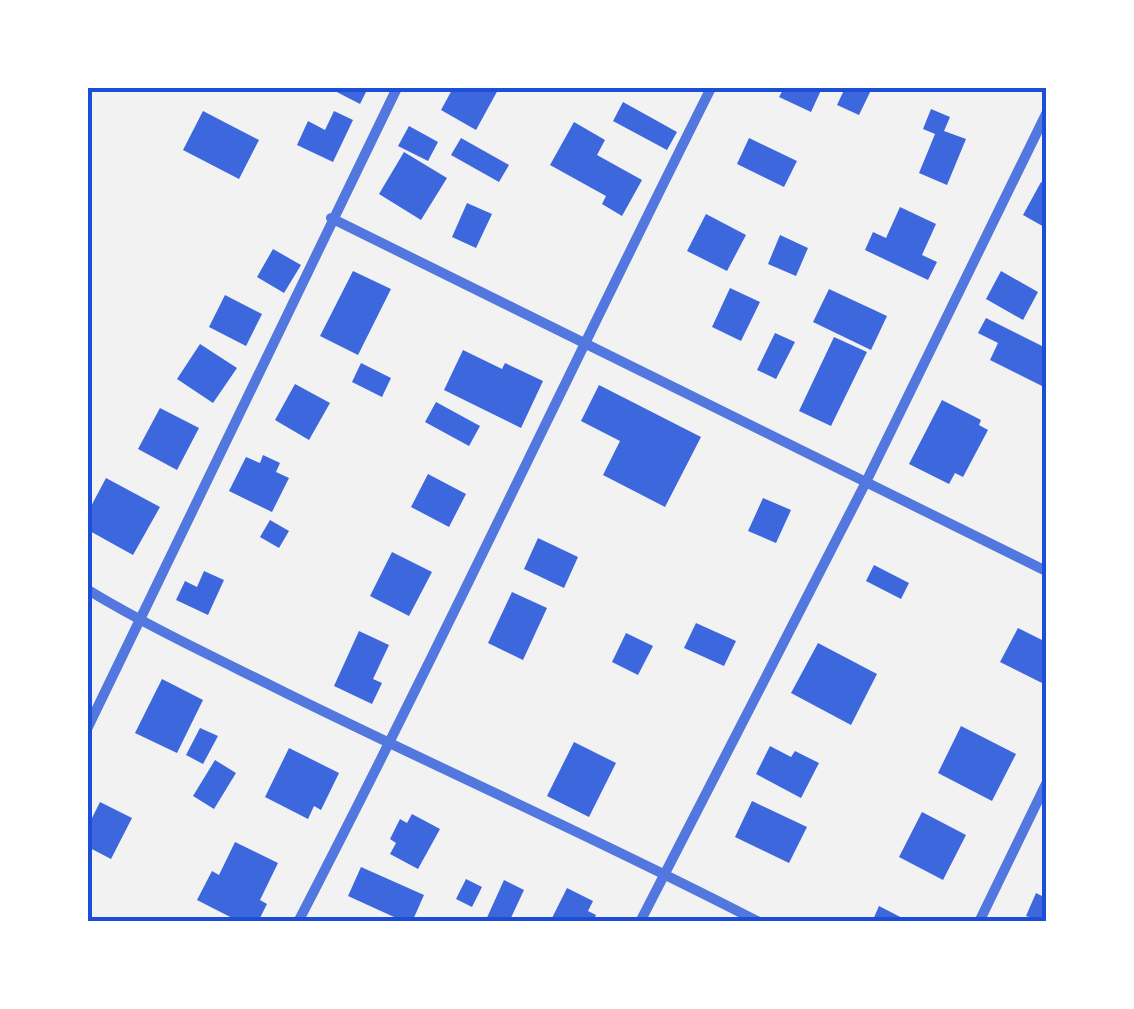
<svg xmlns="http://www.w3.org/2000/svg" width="1134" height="1009" font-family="Lato,sans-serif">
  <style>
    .building { fill: #3d67dc }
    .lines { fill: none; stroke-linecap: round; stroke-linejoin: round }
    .minor { stroke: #5277de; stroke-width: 10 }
    .neatline { fill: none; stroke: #1d4ed8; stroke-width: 4 }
  </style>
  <rect width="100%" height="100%" fill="#f2f2f2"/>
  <path class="building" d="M329,88H368L360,104Z
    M453,88H499L476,130L441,110Z
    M784,88H822L811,112L779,97Z
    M845,88H872L859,115L837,105Z
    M623,102L677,132L667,150L613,121Z
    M931,109L950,117L944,131L966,139L947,185L919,173L935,134L923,129Z
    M203,111L259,140L239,179L183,150Z
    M334,111L353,120L333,162L297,145L308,121L325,130Z
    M574,122L605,140L597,155L642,180L622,216L602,204L606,196L550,165Z
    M409,126L438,142L428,161L398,146Z
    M461,138L509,165L499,182L451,155Z
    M749,138L797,161L784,187L737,164Z
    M404,152L447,178L421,220L379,194Z
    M1041,182L1046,186V228L1023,215Z
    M467,203L492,214L476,248L452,237Z
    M900,207L936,224L922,255L937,262L928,280L865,250L873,232L886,238Z
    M706,214L746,235L727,271L687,251Z
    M780,235L808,248L796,276L768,264Z
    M273,249L301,265L284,293L257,277Z
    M353,271L391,289L358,355L320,336Z
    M1001,271L1038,292L1023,320L986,299Z
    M730,288L760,302L741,341L712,327Z
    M829,289L887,316L871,350L813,322Z
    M225,295L262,314L246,346L209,327Z
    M986,318L1046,348L1044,387L990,360L998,343L978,333Z
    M775,333L795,342L776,379L757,370Z
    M834,337L867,352L831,426L799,411Z
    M200,344L237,368L213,403L177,379Z
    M463,350L502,369L505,363L543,381L521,428L444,390Z
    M361,363L391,378L382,397L352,382Z
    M295,384L330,403L309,440L275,420Z
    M599,385L701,437L665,507L603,475L620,441L581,421Z
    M942,400L981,420L979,425L988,430L963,477L955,473L949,484L909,464Z
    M436,402L480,426L469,446L425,422Z
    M160,408L199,428L177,470L138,449Z
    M263,455L280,463L276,472L289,478L272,512L229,491L246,457L260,463Z
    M428,474L466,494L449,527L411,507Z
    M106,478L160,507L133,555L88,530V512Z
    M763,498L791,510L776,543L748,531Z
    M270,520L289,531L279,548L260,537Z
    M538,538L578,557L564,588L524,569Z
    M392,552L432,572L409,616L370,596Z
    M874,565L909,583L901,599L866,581Z
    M204,571L224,580L208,615L176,600L185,581L197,587Z
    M512,592L547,608L523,660L488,643Z
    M696,623L736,641L724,666L684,648Z
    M1018,628L1046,642L1044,684L1000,662Z
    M359,631L389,645L373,679L382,683L372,704L334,686Z
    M626,633L653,646L638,675L612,662Z
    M818,643L877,674L851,725L791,693Z
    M162,679L203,700L177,753L135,733Z
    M961,726L1016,754L992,801L938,773Z
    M200,728L218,736L203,764L186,755Z
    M574,742L616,763L589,817L547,796Z
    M770,746L791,757L795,751L819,763L801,798L756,774Z
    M289,748L339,773L321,810L314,806L308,819L265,797Z
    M215,760L236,773L214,809L193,796Z
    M752,801L807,827L789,863L735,837Z
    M100,802L132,818L111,859L88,847V826Z
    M922,812L966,835L943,880L899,857Z
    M412,814L440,829L418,869L390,854L396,843L390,839L400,819L407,823Z
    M235,842L278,863L260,900L267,904L258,922H240L197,900L212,871L219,875Z
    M361,867L424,895L412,922H405L348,896Z
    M466,879L482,887L472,907L456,899Z
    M504,880L524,890L509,922H485Z
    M567,888L593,901L588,911L596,915L593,922H550Z
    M1036,893L1046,898V922L1026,916Z
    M879,906L910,922H872Z"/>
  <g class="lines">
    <path class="minor" d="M331,218L1046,571
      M88,590C151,628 218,659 284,692C442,770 603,841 759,922
      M88,727L397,88
      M298,922C441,646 572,365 711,88
      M640,922L866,482L1046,114
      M979,922L1046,784"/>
  </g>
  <rect width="1134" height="1009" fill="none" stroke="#ffffff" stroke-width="180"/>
  <rect x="90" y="90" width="954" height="829" class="neatline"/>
</svg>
